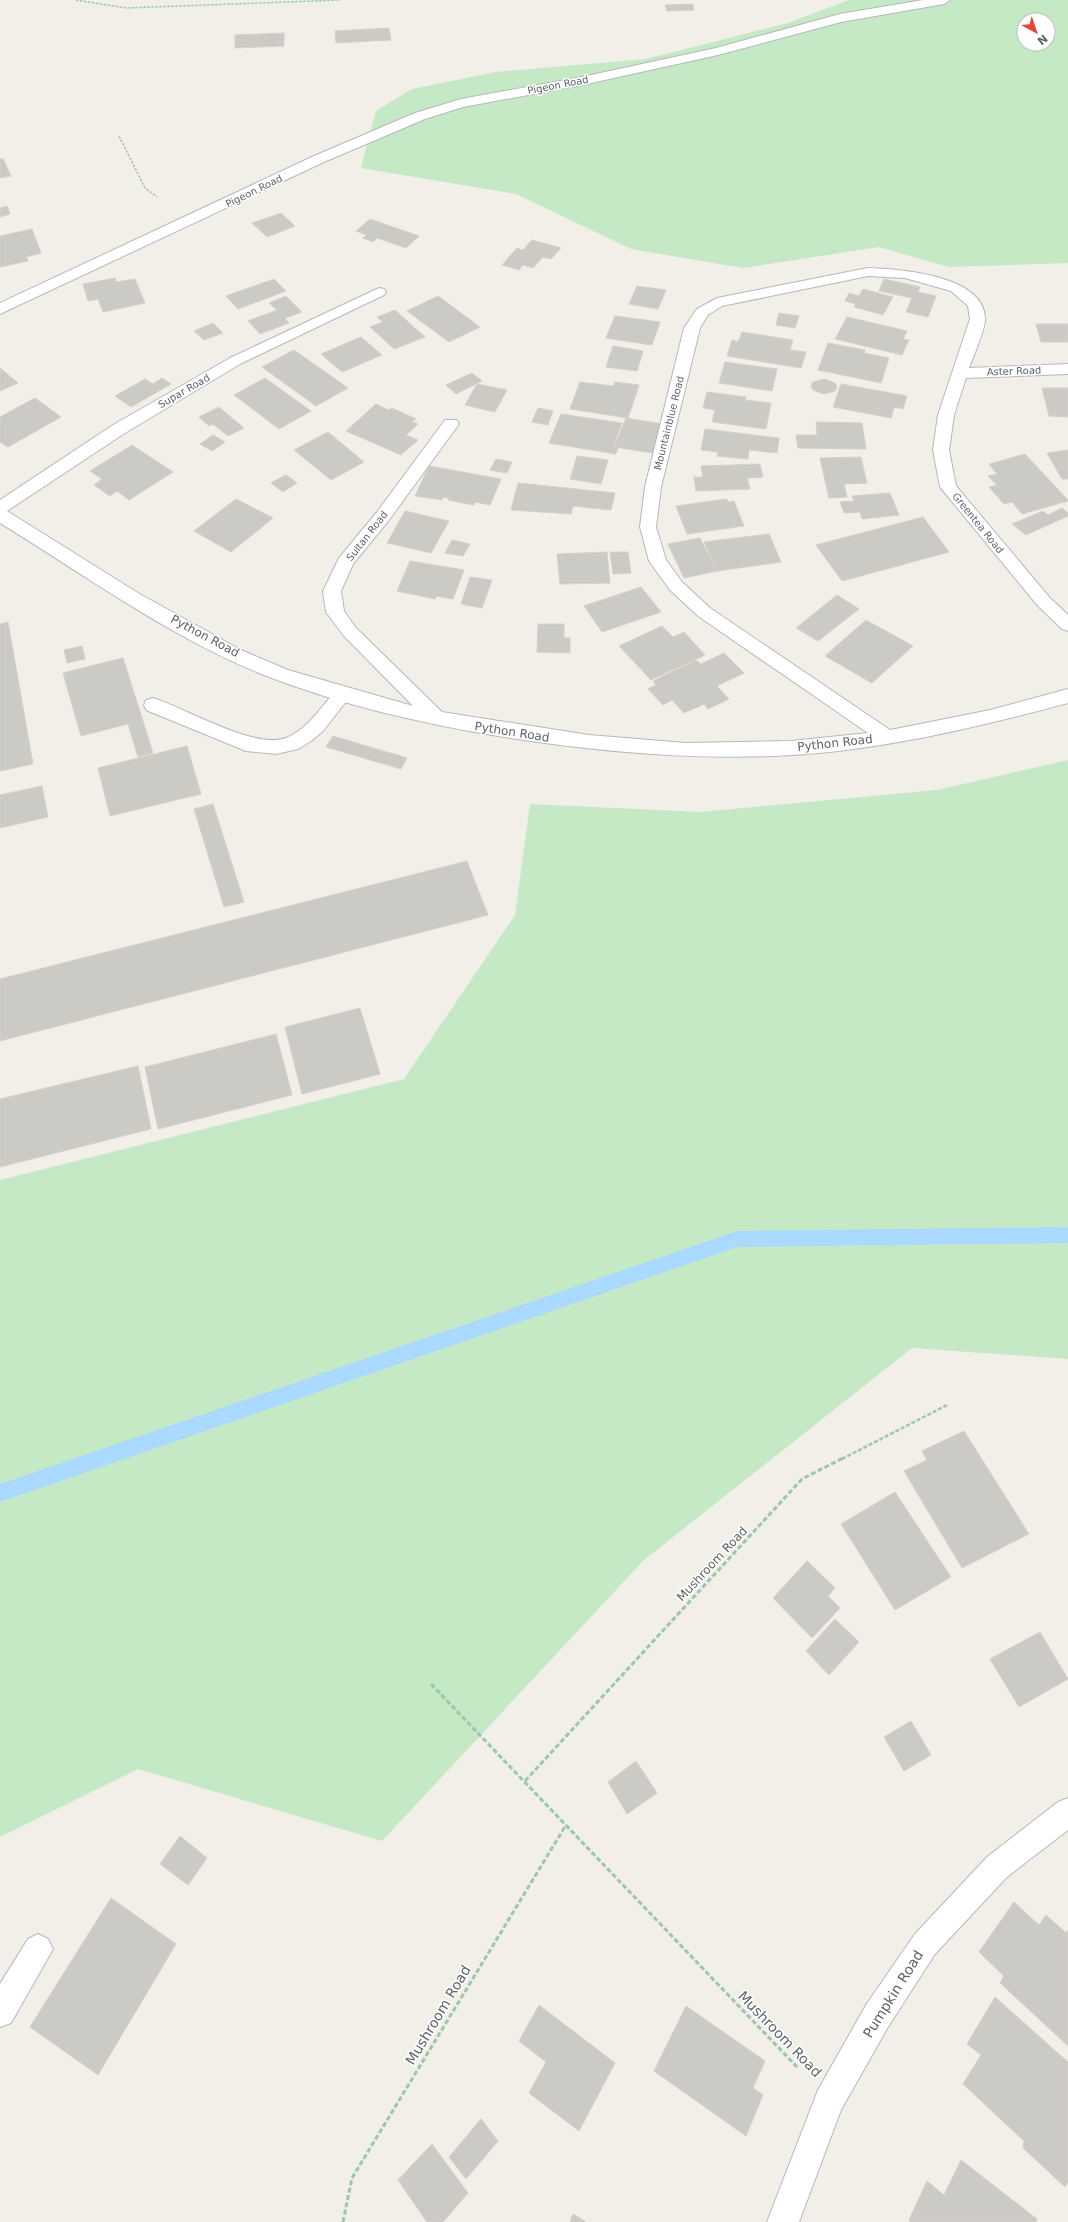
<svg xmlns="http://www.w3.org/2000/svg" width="1068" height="2222" font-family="'DejaVu Sans',sans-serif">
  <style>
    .green { fill: #c5e8c5; fill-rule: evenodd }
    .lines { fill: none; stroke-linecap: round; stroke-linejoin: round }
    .stream { fill: #aadaff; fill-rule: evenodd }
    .building { fill: #cccac5; stroke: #d6d1c6 }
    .lane-casing { stroke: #b5b8bc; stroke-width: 2 }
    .street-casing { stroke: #b5b8bc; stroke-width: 2 }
    .path-far2 { stroke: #9cc7a9; stroke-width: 1.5; stroke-dasharray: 2.5 1.5; stroke-linecap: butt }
    .path-far1 { stroke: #9cc7a9; stroke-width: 2.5; stroke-dasharray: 4 2; stroke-linecap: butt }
    .path { stroke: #9cc7a9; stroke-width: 3; stroke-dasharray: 5 2.5; stroke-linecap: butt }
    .lane { fill: #fff; fill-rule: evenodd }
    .street { fill: #fff; fill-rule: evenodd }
    .labels { text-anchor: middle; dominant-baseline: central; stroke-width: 3; stroke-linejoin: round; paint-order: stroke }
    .far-street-label { font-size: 10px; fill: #5f6368; stroke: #fff }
    .street-label { font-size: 12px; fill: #5f6368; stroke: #fff }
    .near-street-label { font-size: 14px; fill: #5f6368; stroke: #fff }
  </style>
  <rect width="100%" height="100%" fill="#f1efe8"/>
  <path class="green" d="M849,0H1068V263L949,267L879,247L743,268L631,249L516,194L361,168L376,111L412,89L496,72L646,59L788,23ZM1024,20H1048V44H1024Z
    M1068,760V1359L912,1348L644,1560L382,1841L138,1769L0,1837V1180L404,1079L515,915L530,804L700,812L937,790Z"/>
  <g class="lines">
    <path class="stream" d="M1068,1227V1243L737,1247L0,1502V1484L737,1231Z"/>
  </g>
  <path class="building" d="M693,4L694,10L667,11L665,5Z
    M389,28L391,40L336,43L335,31Z
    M284,33V46L235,48V35Z
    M0,159H3L11,176L0,178Z
    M7,206L10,214L0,217V208Z
    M281,213L295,226L267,237L252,223Z
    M370,219L419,236L406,248L377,238L373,242L363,238L367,235L356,231Z
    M32,229L41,253L26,257L28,261L0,267V236Z
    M532,240L561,248L551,259L543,257L533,268L523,265L519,270L502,265L517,248L523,250Z
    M115,278L116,282L135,279L145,303L103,312L98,299L88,301L83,284Z
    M274,279L286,291L238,309L226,296Z
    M884,279L920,287L918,292L936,296L928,317L906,312L912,298L879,291Z
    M637,286L666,290L658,309L629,304Z
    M863,289L893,297L883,315L854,307L856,304L845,301L849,293L859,296Z
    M286,296L302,312L285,318L289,323L260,334L248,321L277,310L269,303Z
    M438,296L480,327L449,342L407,311Z
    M395,310L425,337L394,349L370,327L383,322L377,317Z
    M779,313L799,316L795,328L776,325Z
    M615,316L660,322L652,345L606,338Z
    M847,317L907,331L903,339L909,340L902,355L835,339Z
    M213,323L223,333L204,340L194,331Z
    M1036,324H1068V342H1041Z
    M742,332L793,340L790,350L806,352L801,368L727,356L732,340L738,342Z
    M361,337L382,355L342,372L321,354Z
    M828,343L865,350L864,353L889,358L881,383L818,370Z
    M613,346L643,351L637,371L606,367Z
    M294,350L348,388L316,406L262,367Z
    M725,362L777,369L772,391L719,383Z
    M0,368L18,383L0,391Z
    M472,373L482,381L456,394L446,385Z
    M162,378L171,384L131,407L115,396L145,379L153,384Z
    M265,378L311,411L279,429L234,395Z
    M824,379L835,383L837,387L835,391L824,394L813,390L811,386L813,382Z
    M580,382L613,386L615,382L639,385L628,418L570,409Z
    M477,384L507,390L495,412L465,405Z
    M841,384L907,396L903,409L894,407L891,418L833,407Z
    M1042,388H1068V417L1049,416Z
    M707,392L746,397L745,400L771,403L766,429L712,422L715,410L703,408Z
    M35,398L61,417L8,447L0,442V417Z
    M376,404L389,410L392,408L416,419L412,422L418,424L406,435L418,440L401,455L346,431Z
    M219,407L244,428L228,436L213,424L209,426L199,417Z
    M538,408L553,411L548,425L532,422Z
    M561,414L622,423L613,447L618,448L616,454L549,443Z
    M626,418L663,424L653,453L614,447Z
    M816,422L862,423L866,449L798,448L796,435H817Z
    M705,429L779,438L777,453L749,450L748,459L717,456L718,452L701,450Z
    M328,432L364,462L331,480L294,450Z
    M213,435L225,442L212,451L200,444Z
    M132,445L173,472L129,500L117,491L110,496L94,485L102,479L90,471Z
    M1068,450V479H1062L1047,453Z
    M1025,454L1068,500V501L1022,514L1012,502L1004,504L989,487L997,485L988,476L997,474L989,464Z
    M577,456L608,460L601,484L570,479Z
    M861,457L867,483L844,484L847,497L829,498L820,458Z
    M496,459L512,462L507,473L490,470Z
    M760,464L763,477L747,478L750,489L696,491L694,477H703L701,466Z
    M429,466L501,479L490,505L475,502L474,505L448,500L449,498L443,497L442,500L415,496Z
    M286,475L297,483L283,492L271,483Z
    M518,483L615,493L611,510L573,506L571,514L511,510Z
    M890,493L899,515L862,519L860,512L844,513L840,502L854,501L852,496Z
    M236,499L273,518L231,552L194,531Z
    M727,499L728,502L734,501L744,526L687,534L676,506Z
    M1062,508L1068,513V516L1026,535L1012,524L1043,511L1048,515Z
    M405,511L449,521L431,553L387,543Z
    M923,517L949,552L842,581L816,545Z
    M769,534L781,562L717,571L704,542Z
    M700,538L717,571L684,578L668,544Z
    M452,540L470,544L463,556L445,553Z
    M607,552L610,583L560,584L557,554Z
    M610,552H628L631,573L613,574Z
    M410,561L464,570L453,599L436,596L435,599L397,591Z
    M470,577L492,580L482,608L461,604Z
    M641,587L661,612L602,632L584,606Z
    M837,595L859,609L818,641L796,628Z
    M866,620L913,646L872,683L825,656Z
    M8,622L33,764L0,771V624Z
    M538,624H564V638H570V653L537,652Z
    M662,626L673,637L684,632L705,655L651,680L619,646Z
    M82,646L85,659L67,663L64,650Z
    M724,653L744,673L717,686L729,699L708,709L704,704L684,713L672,700L663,705L648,689L656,685L653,681L696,660L701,664Z
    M123,658L153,753L138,757L128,724L81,736L63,673Z
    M333,736L407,758L401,769L326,747Z
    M187,746L201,794L110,816L98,768Z
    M42,786L48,817L0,828V795Z
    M213,804L244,902L224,907L194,809Z
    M467,861L488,915L0,1041V979Z
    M360,1008L380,1074L302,1094L285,1027Z
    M276,1034L292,1095L158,1129L145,1067Z
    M138,1066L151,1129L0,1167V1099Z
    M964,1431L1029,1534L962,1568L904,1471L927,1460L922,1451Z
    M895,1492L951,1577L895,1610L841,1524Z
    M807,1561L835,1588L828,1596L840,1608L812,1638L773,1598Z
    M835,1619L859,1642L829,1675L806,1651Z
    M1040,1632L1068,1679L1019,1707L990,1659Z
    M911,1721L931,1755L904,1771L884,1737Z
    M636,1761L657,1793L627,1814L608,1782Z
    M180,1836L207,1858L188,1885L160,1864Z
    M111,1898L176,1944L98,2075L30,2027Z
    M1014,1902L1039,1925L1046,1915L1066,1933L1068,1930V2046L1000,1983L1004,1976L979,1952Z
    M995,1997L1068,2062V2182L1065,2187L1023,2148L1024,2141L963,2084L981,2055L967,2044Z
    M539,2005L615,2063L579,2131L529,2093L546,2062L519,2041Z
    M686,2006L765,2061L753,2088L763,2095L746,2136L654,2071Z
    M481,2119L498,2141L466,2179L449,2157Z
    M432,2144L468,2193L443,2222H427L398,2180Z
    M961,2160L1037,2219L1036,2222H911L909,2220L927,2181L944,2195Z
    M573,2214L586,2222H570Z"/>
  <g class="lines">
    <g class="lane-casing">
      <path id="lane" d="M343,687L349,689L352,694L323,731L311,741L298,749L276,754L246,751L146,710L144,705L146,700L153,698C185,708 255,750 286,738C307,730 322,706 337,689Z"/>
    </g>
    <g class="street-casing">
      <path id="street" d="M923,0H950L944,4L841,22L718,55L582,85L463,107L425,119L324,162L0,314V303L314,156L415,113L461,99L582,77L716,48L840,14Z
        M868,268C899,269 984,275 985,318C986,328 973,357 969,368L1068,364V374L966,378L954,415L949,450L956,486L1050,598L1068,615V631L1062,629L1038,606L940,487L933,450L938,415L970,319L968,306L951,291L905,278L868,276L722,306L708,315L700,328L661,487L656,527L666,560L682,582L710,608L890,730L990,710L1068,689V703C990,724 911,743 830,752C723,763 616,754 510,738C429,725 340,705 264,675C171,638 85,575 0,523V500L113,425L230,358L379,288L384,289L386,292L384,295L240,364L125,433L7,511L138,593L241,650L288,670L413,706L344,636L326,612L323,591L339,558L377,512L445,420H457L459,424L389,520L353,564L341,591L344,611L356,628L442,712L589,735L686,743L791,741L868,733L698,616L670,590L649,561L640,527L645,487L684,328L697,309L717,298Z
        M1068,1798V1830L1007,1877L935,1954L888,2027L841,2110L799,2222H767L818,2090L866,2005L915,1934L987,1857L1058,1802Z
        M38,1934L48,1939L53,1949L11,2023L0,2027V1984L28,1939Z"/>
    </g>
    <path class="path-far2" d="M76,0L126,8L340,0
      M119,136L145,188L157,197"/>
    <path class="path-far1" d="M842,1459L947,1405"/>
    <path class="path" d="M431,1684L797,2067
      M525,1781L802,1479L843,1458
      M343,2222L352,2178L566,1825"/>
    <use href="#lane" class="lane"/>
    <use href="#street" class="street"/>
  </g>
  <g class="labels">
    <g class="far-street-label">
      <text transform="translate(558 85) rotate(-11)">Pigeon Road</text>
      <text transform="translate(254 191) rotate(-26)">Pigeon Road</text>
      <text transform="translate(1014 371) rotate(-2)">Aster Road</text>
      <text transform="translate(184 391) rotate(-30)">Supar Road</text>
      <text transform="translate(669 423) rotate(-76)">Mountainblue Road</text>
      <text transform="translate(978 523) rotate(51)">Greentea Road</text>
      <text transform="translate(367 536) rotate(-52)">Sultan Road</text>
    </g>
    <g class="street-label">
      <text transform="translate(205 636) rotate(28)">Python Road</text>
      <text transform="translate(512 732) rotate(9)">Python Road</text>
      <text transform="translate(835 743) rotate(-6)">Python Road</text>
      <text transform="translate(712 1564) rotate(-47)">Mushroom Road</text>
    </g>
    <g class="near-street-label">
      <text transform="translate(893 1994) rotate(-58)">Pumpkin Road</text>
      <text transform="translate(438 2015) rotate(-59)">Mushroom Road</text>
      <text transform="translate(780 2034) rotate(46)">Mushroom Road</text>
    </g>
  </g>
  <g transform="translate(1036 32) rotate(140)"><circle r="19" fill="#ffffff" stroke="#bfc1c3"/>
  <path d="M0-3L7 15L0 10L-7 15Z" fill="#ea4335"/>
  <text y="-6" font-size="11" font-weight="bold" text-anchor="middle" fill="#5f6368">N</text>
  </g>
</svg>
